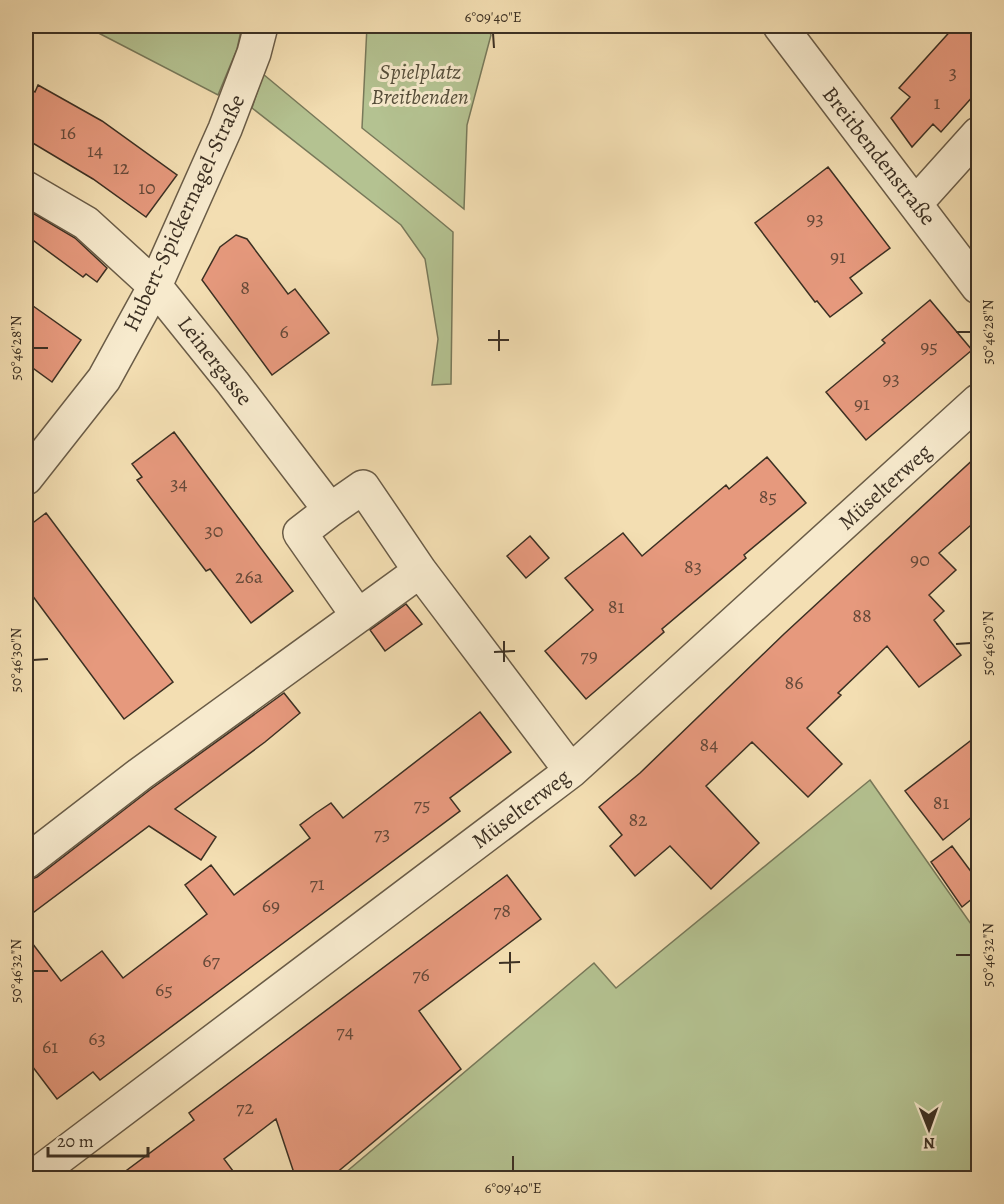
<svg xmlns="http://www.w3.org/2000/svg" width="1004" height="1204" font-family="Alegreya,serif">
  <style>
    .green { fill: #b4c291; stroke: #78795a; stroke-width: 1.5 }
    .building { fill: #e6997d; stroke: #3c3023; stroke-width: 1.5 }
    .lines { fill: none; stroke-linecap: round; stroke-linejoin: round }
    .minor-casing { stroke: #6a5c47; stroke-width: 36 }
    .minor { stroke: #f7eacd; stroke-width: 33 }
    .ticks { fill: none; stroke: #3c3023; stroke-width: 2 }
    .labels { text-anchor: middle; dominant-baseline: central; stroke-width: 6; stroke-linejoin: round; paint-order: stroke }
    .number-label { font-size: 20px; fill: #664a3a }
    .park-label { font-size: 22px; font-style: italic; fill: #544d39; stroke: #f7eacd }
    .street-label { font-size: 22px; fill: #3c3023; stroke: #f7eacd }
    .neatline { fill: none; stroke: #3c3023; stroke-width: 2 }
    .ticks-label { font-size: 15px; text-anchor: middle; fill: #3c3023 }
  </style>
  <rect width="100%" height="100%" fill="#f3deb2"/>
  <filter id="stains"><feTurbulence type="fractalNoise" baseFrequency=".00333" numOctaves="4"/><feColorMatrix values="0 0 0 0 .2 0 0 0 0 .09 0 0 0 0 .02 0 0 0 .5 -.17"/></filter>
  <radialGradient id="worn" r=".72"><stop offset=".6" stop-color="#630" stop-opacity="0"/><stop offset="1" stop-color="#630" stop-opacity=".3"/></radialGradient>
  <path class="green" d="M85,26H242L237,49L218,95Z
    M367,26H487L491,35L467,125L464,209L362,128Z
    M263,74L453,232L451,384L432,385L438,339L425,259L401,225L252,108Z
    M870,780L978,934V1178H339L594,963L616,988Z"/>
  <path class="building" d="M955,26H978V78L974,79L975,94L941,132L933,124L912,147L891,118L910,97L899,88Z
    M38,85L102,121L177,175L146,217L93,179L26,139V87L35,92Z
    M828,167L890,248L850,278L862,293L830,317L817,301L815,302L755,223Z
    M26,209L75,238L107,268L97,282L86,274L83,277L26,235Z
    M236,235L247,239L288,294L295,289L329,333L272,375L202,280L220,247Z
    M930,300L972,350L866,440L826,392L885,343L882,340Z
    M26,301L81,340L52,382L26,363Z
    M174,432L293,591L251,623L210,569L206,571L137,480L142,477L132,464Z
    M978,455V519L939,553L956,570L929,595L944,611L934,620L961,655L919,687L887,646L838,693L841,695L807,728L842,764L808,797L752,742L706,786L759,843L711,889L670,846L635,876L610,846L622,835L599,807L640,773L784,634Z
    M767,457L806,503L744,555L746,558L662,629L664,632L586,699L545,651L593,610L565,578L623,533L642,556L726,485L729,489Z
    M46,513L173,682L124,719L26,587V528Z
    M530,536L549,558L526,578L507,556Z
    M406,604L422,624L385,651L370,630Z
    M284,693L300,713L265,742L175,809L216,837L201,860L149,826L26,918V881L37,877L151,789Z
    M480,712L511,752L450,798L460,811L100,1080L93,1072L57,1099L26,1058V935L61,981L102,951L123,978L207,914L185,885L211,865L234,895L310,838L300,825L316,813L331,803L343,818Z
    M978,735V812L943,840L905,791Z
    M952,846L978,881V894L962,907L931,862Z
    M507,875L541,919L419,1011L461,1069L329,1179H296L276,1119L224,1159L239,1179H115L194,1120L189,1113Z"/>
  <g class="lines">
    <g class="minor-casing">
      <path id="minor" d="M780,26L978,287
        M26,188L86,223L155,286L233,383L330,510L363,487L420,571L571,771
        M916,203L978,134
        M26,478L104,379L155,286L225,129L254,53L261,26
        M330,510L300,533L358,616
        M26,862L140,774L420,571
        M32,1178L571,771L978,401"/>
    </g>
    <use href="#minor" class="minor"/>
  </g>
  <path class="ticks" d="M493,33L494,48M499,330V351M956,332H971M488,340H509M33,348H48M504,641V662M956,644L971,643M494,652L515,651M33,660L48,659M510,952V973M956,955H971M499,963L520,962M33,971H48M513,1156V1171"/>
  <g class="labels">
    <g class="number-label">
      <text x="953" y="72">3</text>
      <text x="937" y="102">1</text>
      <text x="68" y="132">16</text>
      <text x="95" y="150">14</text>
      <text x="121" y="167">12</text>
      <text x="147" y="187">10</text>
      <text x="815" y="218">93</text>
      <text x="838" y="256">91</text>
      <text x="245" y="287">8</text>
      <text x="284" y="331">6</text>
      <text x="929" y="346">95</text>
      <text x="891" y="378">93</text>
      <text x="862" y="403">91</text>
      <text x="179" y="483">34</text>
      <text x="768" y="496">85</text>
      <text x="214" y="530">30</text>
      <text x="920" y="559">90</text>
      <text x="693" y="566">83</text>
      <text x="249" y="576">26a</text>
      <text x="616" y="606">81</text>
      <text x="862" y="615">88</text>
      <text x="589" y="655">79</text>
      <text x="794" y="682">86</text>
      <text x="709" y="744">84</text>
      <text x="941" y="802">81</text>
      <text x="422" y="804">75</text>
      <text x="638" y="819">82</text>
      <text x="382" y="833">73</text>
      <text x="317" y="883">71</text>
      <text x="271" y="905">69</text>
      <text x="502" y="910">78</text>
      <text x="211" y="960">67</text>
      <text x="421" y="974">76</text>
      <text x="164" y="989">65</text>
      <text x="345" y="1031">74</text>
      <text x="97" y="1038">63</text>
      <text x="50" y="1046">61</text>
      <text x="245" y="1107">72</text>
    </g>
    <g class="park-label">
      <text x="420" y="72">Spielplatz<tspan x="420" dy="25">Breitbenden</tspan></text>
    </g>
    <g class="street-label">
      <text transform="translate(879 156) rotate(52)">Breitbendenstraße</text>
      <text transform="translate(184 213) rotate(-65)">Hubert-Spickernagel-Straße</text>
      <text transform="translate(215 361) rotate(52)">Leinergasse</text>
      <text transform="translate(885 487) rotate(-42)">Müselterweg</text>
      <text transform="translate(521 809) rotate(-37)">Müselterweg</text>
    </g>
  </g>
  <rect width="1004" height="1204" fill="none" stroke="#f3deb2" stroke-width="66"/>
  <g transform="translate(929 1129) rotate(179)" stroke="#f7eacd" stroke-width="4.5" paint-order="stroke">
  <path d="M0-4.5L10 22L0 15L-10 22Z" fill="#3c3023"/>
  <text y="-9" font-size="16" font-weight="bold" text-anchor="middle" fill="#3c3023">N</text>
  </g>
  <path d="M48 1147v9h100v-9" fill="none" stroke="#3c3023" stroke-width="3"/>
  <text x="57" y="1147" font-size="18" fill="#3c3023" stroke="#f7eacd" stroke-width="4.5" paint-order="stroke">20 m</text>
  <rect x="33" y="33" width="938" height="1138" class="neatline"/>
  <g class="ticks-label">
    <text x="493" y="22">6°09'40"E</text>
    <text transform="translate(988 332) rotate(-90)" y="5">50°46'28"N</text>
    <text transform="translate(16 348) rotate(-90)" y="5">50°46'28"N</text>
    <text transform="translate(988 643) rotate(-90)" y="5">50°46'30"N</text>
    <text transform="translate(16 660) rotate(-90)" y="5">50°46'30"N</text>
    <text transform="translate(988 955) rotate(-90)" y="5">50°46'32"N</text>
    <text transform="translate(16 971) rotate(-90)" y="5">50°46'32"N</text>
    <text x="513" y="1193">6°09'40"E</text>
  </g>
  <rect width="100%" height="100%" filter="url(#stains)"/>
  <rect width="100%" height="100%" fill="url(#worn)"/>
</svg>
